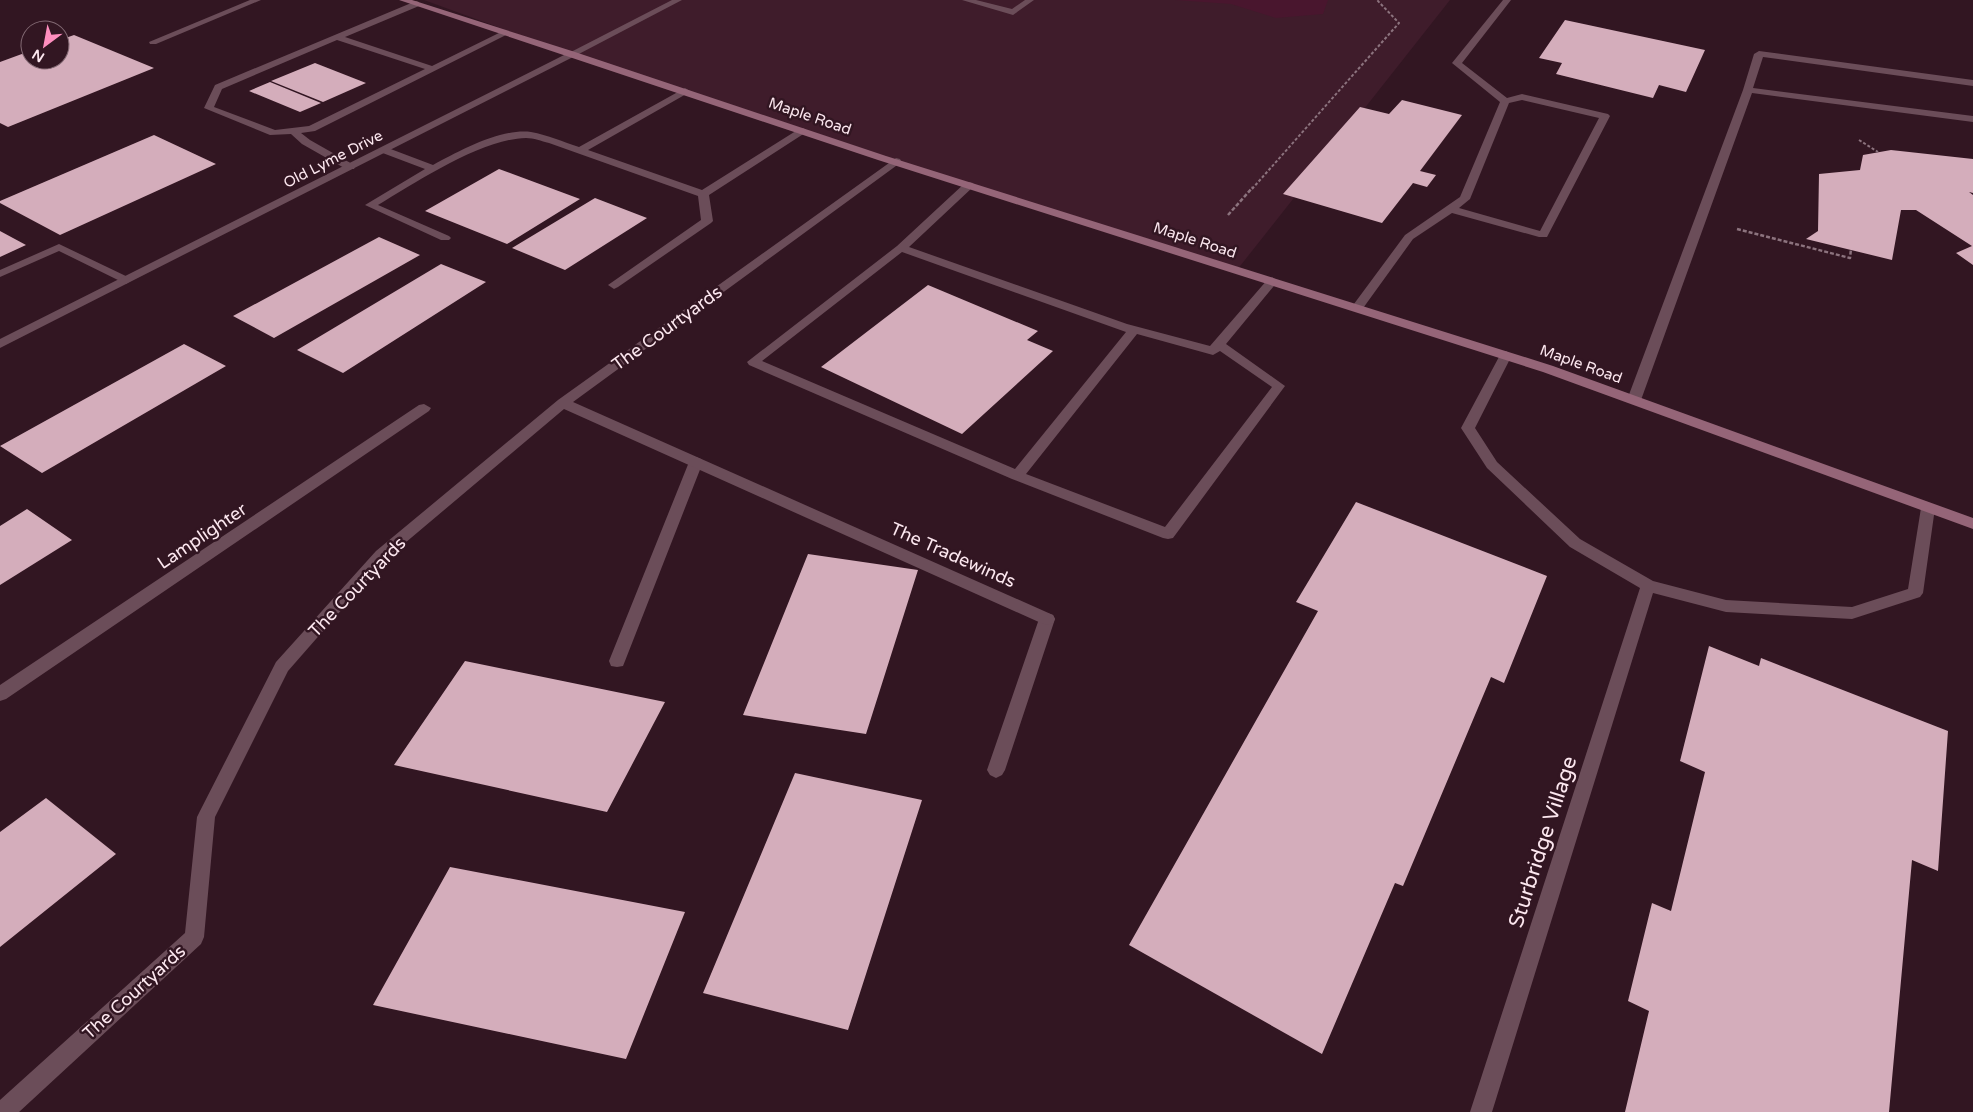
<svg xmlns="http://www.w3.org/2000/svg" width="1973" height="1112" font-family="'Varela Round',sans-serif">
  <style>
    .built { fill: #3f1c2b }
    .green { fill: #49162e }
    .building { fill: #d4adbb }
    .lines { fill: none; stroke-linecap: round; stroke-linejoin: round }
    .path-far1 { stroke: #8c737e; stroke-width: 2; stroke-dasharray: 3 2; stroke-linecap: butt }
    .path { stroke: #8c737e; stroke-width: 2.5; stroke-dasharray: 4 2; stroke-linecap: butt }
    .service { fill: #6b4d59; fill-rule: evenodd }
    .minor { fill: #6b4d59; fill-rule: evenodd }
    .secondary { fill: #956578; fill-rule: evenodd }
    .labels { text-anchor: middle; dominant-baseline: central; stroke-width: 5; stroke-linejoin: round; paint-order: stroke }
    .far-street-label { font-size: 15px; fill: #fce7ef; stroke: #321622 }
    .street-label { font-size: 18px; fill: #fce7ef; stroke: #321622 }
    .near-street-label { font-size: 21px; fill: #fce7ef; stroke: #321622 }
  </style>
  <rect width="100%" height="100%" fill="#321622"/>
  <path class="built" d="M424,0H1450L1237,270L882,158L572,54Z"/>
  <path class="green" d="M1175,0H1328L1323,14L1276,18L1231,4Z"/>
  <path class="building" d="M1565,20L1705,50L1686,92L1659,85L1653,98L1556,74L1562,63L1539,58Z
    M74,35L154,68L8,127L0,123V62L30,51V60H60V40Z
    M315,63L366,83L323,102L271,81Z
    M270,82L321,103L300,112L249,91Z
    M1402,100L1462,115L1420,171L1436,175L1427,187L1413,183L1382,223L1283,194L1360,107L1389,114Z
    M154,135L216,164L60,235L0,203V201Z
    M1891,150L1973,159V193L1969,192L1973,195V265L1956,253L1972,246L1916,210H1901L1892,260L1806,239L1818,231L1819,174L1860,170L1863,155Z
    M499,169L580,199L507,244L425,211Z
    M595,198L647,218L565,270L512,248Z
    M0,231L26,245L0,257Z
    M379,237L420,255L274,338L233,316Z
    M441,264L486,282L343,373L297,350Z
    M928,285L1038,331L1027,340L1053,351L962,434L821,367Z
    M184,344L226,366L42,473L0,446Z
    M1356,502L1547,576L1504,683L1491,677L1403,886L1395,883L1322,1054L1129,945L1318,611L1296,602Z
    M27,509L72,540L0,585V526Z
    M808,554L918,570L866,734L743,715Z
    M1709,646L1759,666L1761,658L1948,731L1938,871L1912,860L1889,1112H1625L1649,1011L1628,1001L1652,903L1671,911L1705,772L1680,761Z
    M465,661L665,702L607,812L394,765Z
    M795,773L922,800L848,1030L703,993Z
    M46,798L116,854L0,947V832Z
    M450,867L685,912L626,1059L373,1005Z"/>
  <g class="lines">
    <path class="path-far1" d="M1859,140L1878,152
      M1252,189L1399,23L1377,0"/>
    <path class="path" d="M1228,215L1253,187
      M1737,229L1850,258L1851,249"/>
    <path class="service" d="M250,0H261L156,44H150L149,42Z
      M672,0H682L575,56H569L567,54Z
      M962,0H976L1012,9L1025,0H1034L1013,15Z
      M1503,0H1511L1462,63L1507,98L1522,94L1608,114L1610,116L1547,237H1539L1452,213L1413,239L1361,311H1353L1351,308L1405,235L1460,197L1500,102L1452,63ZM1522,100L1599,118L1540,231L1459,208L1470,199L1509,103Z
      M416,1L419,2V6L345,37L432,66L503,31L510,33L315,131L301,133L310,140L354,165L355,167L354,169H346L302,144L291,134L270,135L204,108L215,85ZM337,40L425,69L309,126L275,130L214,107L222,89Z
      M1759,51L1973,80V86L1763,57L1753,88L1973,116V122L1752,93L1641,400L1639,403H1629L1627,400L1743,90L1754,54Z
      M685,88L690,91L688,93L588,150L702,190L799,129L803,128L808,131L709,195L713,221L711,223L618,287L614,289L608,285L701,220L698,196L549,143C541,141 534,138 526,138C481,139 417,182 378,205L449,236L451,238L449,240H441L365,205L425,169L380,152V148H388L433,165C459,151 501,128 531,132C548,135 563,142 579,147Z
      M969,182L973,183L974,185L973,187L909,247L1127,324L1210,346L1268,279L1272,277L1278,281L1226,344L1285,386L1173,538L1168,539L1163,538L1012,479L749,365L747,362L897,246L965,183ZM902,252L1126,332L1015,469L762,361ZM1137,334L1213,355L1220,351L1272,387L1165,527L1026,474Z
      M59,244L130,278L132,280L126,284L122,282L59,251L0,277V270Z
      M1506,351L1512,355L1475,428L1497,462L1580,539L1653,581L1726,600L1852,607L1908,589L1921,508L1923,504H1933L1935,508L1923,593L1920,597L1852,619L1726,612L1653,593L1492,1112H1470L1640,588L1570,547L1487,468L1461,428L1500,355Z
      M424,404L431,408L429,411L6,699L0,701V685L419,405Z
      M696,457L701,459L703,462L625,661L623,666L617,667L611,666L609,661L689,462L691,459Z
      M1047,613L1053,615L1055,619L1005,770L1002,775L996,778L990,775L987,770L1039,619L1041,615Z"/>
    <path class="minor" d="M572,51L577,54L575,56L0,348V339Z
      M896,158L900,159L901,161L900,163L573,402L1053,615L1055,619L1053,623L1047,625L1041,623L564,409L386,559L288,671L215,817L204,937L201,944L19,1112H0V1100L185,933L197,817L200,811L276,662L376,551L558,400Z"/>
    <path class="secondary" d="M399,0H412L575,52L886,156L1553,366L1973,518V529L1543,372L878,160Z"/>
  </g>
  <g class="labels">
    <g class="far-street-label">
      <text transform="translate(810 116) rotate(19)">Maple Road</text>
      <text transform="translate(333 159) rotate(-27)">Old Lyme Drive</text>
      <text transform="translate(1195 240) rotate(18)">Maple Road</text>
      <text transform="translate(1581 364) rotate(20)">Maple Road</text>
    </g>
    <g class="street-label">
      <text transform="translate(667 328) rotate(-36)">The Courtyards</text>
      <text transform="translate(202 536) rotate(-34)">Lamplighter</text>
      <text transform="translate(953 555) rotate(24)">The Tradewinds</text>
      <text transform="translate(357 587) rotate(-46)">The Courtyards</text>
      <text transform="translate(134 992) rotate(-42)">The Courtyards</text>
    </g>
    <g class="near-street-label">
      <text transform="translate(1543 842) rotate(-72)">Sturbridge Village</text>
    </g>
  </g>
  <g transform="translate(45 45) rotate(212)"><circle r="24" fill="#321622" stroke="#836a74"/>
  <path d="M0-4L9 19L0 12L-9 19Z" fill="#fe8ebe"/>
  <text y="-8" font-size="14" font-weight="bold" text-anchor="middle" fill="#fce7ef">N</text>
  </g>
</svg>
